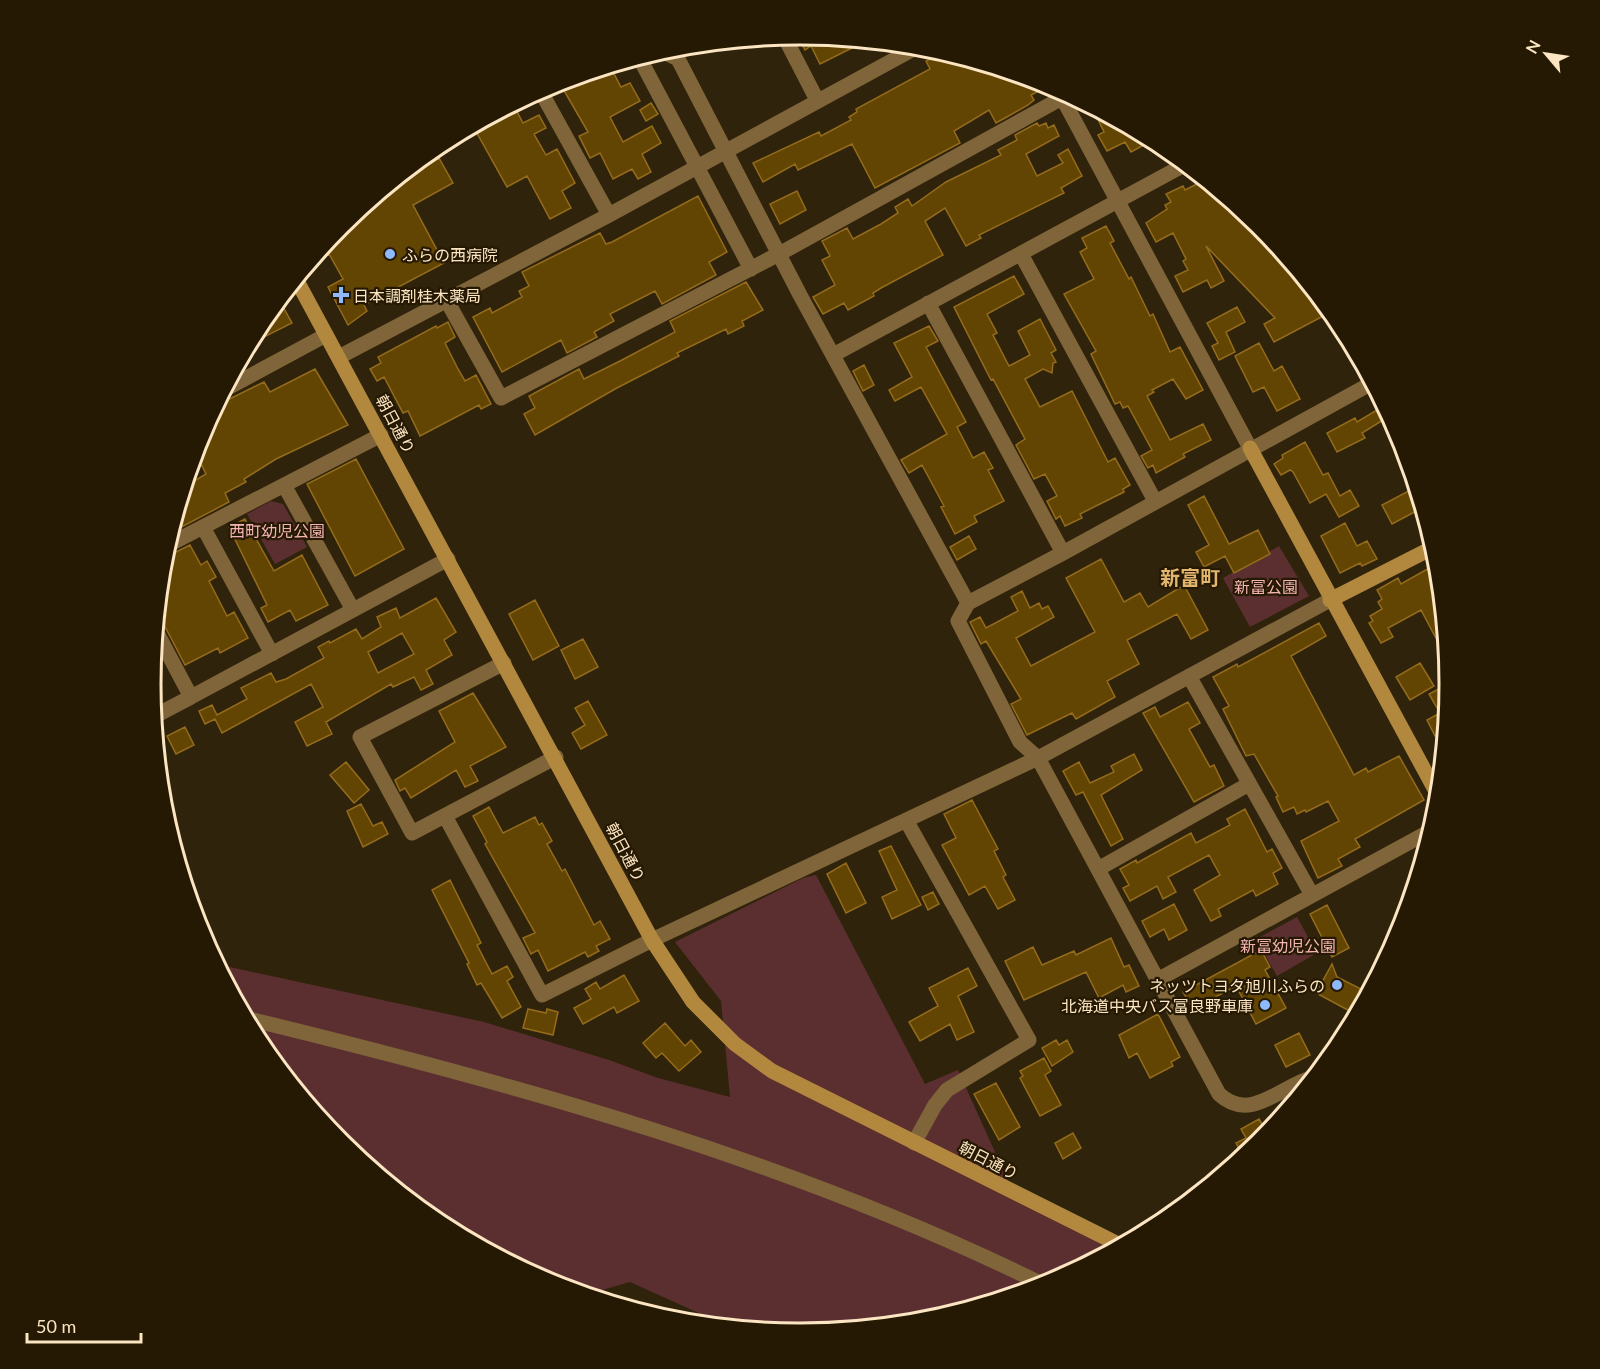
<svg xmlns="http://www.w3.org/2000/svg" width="1600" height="1369" font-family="Lato,'Noto Sans JP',sans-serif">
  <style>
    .green { fill: #5b2f30 }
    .building { fill: #634503; stroke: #946c1c; stroke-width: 1.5; fill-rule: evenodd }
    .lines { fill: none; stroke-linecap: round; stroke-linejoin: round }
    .street { stroke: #7f6539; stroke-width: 15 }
    .secondary { stroke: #b2883e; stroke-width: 15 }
    .poi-dot { fill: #8eb9fd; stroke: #261903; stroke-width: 2 }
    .labels { text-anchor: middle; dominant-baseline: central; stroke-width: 4.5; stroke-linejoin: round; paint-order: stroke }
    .poi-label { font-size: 16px; fill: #fbe5c2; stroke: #261903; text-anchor: start }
    .street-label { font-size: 16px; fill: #fbe5c2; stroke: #261903 }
    .park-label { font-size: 16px; fill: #f4b4b3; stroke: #261903 }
    .quarter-label { font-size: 20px; font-weight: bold; fill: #e2b66d; stroke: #261903 }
    .rim { fill: none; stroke: #fbe5c2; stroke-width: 3 }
  </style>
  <rect width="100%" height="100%" fill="#30230b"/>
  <path class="green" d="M271,501L283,504L307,547L275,564L247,514Z
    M1279,546L1309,596L1250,627L1223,578Z
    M816,875L925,1084L958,1070L1013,1192L1122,1246L1048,1285L926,1322L800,1334L732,1328L630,1282L595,1292L499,1257L439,1225L340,1144L259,1045L216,964L484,1022L609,1060L658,1078L730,1097L721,1001L675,942L803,878Z
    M1297,917L1317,953L1277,976L1256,939Z"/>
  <path class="building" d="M806,35H809L866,41L820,64L811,46L805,50L799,39Z
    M943,52L1039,81L1043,89L1031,95L1034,100L1028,105L1005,118L996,123L989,110L954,131L960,143L875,188L852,144L798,170L795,164L763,182L753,163L819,132L821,136L851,120L849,117L857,112L856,109L930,69L926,61Z
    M610,66L621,87L630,83L640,101L610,117L623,142L652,126L661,143L642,154L651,172L638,179L632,169L613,179L600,153L590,158L579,136L588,132L559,82Z
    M651,103L658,114L646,121L640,110Z
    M513,104L523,123L539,115L546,128L534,134L546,155L557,149L575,183L562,191L571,208L550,219L527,176L507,187L473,126Z
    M1092,107L1117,121L1153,140L1131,152L1125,142L1107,151L1098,135L1104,132Z
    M1037,123L1039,126L1046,123L1048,128L1054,125L1059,136L1026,154L1037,176L1063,163L1058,155L1068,149L1082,176L1061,188L1064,193L979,235L981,238L966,246L945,208L925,221L943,255L881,288L873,293L874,296L848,310L844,303L823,314L813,297L835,285L822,260L830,256L822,241L847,228L853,239L881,224L898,213L895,207L908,199L912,206L946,182L1001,155L998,150L1017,140L1015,135Z
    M429,156L432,162L439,158L453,183L413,205L444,263L364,305L367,311L348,325L328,287L343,279L329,254L307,265L341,225L414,165Z
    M1205,180L1260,225L1331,312L1274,342L1264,324L1275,318L1206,246L1224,281L1211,288L1207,280L1183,292L1175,276L1188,270L1183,261L1186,259L1173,233L1156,242L1146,223L1167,209L1165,205L1171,202L1166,194L1183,186L1185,190Z
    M797,191L806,210L780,224L770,204Z
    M698,196L727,252L709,262L716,275L662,304L655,291L610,314L614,321L594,332L597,337L567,353L561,340L502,372L473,317L490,308L492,313L522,297L519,291L529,286L522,272L600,233L606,244L612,242Z
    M1106,226L1114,241L1110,243L1129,279L1131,277L1150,316L1153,314L1170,352L1180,347L1203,390L1186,399L1173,379L1152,390L1154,392L1147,396L1170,440L1203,424L1211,440L1183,454L1185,457L1156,473L1153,465L1148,468L1141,456L1152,450L1128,406L1123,408L1120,402L1115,404L1091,354L1096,351L1064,294L1094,279L1080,252L1087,248L1082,238Z
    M1014,276L1024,294L987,314L997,333L993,335L1009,366L1030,355L1018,331L1040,319L1056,350L1051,353L1056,362L1053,363L1052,373L1043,369L1025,379L1040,407L1072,391L1108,462L1115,458L1130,485L1123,489L1124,492L1080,514L1082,518L1065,526L1060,516L1056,519L1047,501L1057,496L1045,474L1034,479L1016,445L1025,439L993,379L991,380L954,307Z
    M746,282L763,310L742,321L744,326L728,334L726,329L677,353L679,356L615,389L535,435L524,414L535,408L529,396L579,369L584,379L620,361L675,332L670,321Z
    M282,305L292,323L248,345L269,312Z
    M1237,307L1245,322L1226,332L1235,352L1219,360L1212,346L1218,343L1207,323Z
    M448,322L455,337L445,343L458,369L465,381L476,375L491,404L481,409L479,405L420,436L408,411L403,413L384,377L377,381L370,369L381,363L378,357L436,326L437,328Z
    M929,326L938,341L926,347L966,422L957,427L973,458L984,452L993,468L988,470L1004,501L974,516L977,522L955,534L941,507L944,506L922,465L909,473L901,460L947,434L921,387L895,401L889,390L912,377L894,343Z
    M1259,343L1274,371L1282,366L1300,399L1277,411L1264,387L1253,392L1235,356Z
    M864,365L874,385L863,391L853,371Z
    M315,369L348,425L276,459L244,479L246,482L225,493L229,502L170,533L184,487L206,474L195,452L200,435L215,406L264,382L270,392Z
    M1382,407L1388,417L1362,433L1365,438L1337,452L1327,433L1355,418L1357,422Z
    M1305,442L1323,475L1328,473L1340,496L1350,490L1359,506L1339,517L1326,494L1310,503L1293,472L1290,470L1281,475L1274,464L1283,458L1282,455Z
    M356,459L404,549L355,576L307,484Z
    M1416,487L1422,508L1392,524L1382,505Z
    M1204,496L1229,544L1258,530L1270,554L1234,573L1225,556L1204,567L1196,552L1209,545L1188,505Z
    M245,519L274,571L302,555L328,605L296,621L290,610L268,622L261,608L267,605L229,527Z
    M1345,523L1357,546L1367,541L1377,559L1362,566L1360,563L1340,573L1321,536Z
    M969,536L976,549L957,560L950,547Z
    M190,545L201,565L207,561L216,577L209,581L227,616L234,612L248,638L220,653L218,648L185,665L161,619L166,616L158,601L163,555H170Z
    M1101,559L1124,602L1140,593L1148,607L1184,585L1208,630L1191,639L1177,614L1127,640L1139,664L1107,681L1115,697L1076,719L1072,713L1027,735L1011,704L1021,699L986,641L981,644L970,622L980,617L986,628L1018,611L1011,597L1022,591L1030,608L1039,603L1042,609L1048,606L1054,617L1016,638L1031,666L1095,632L1066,578Z
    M1438,563L1447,659L1421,610L1388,628L1393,637L1381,643L1369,623L1373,621L1370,616L1382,609L1378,602L1382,599L1377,590L1398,578L1401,584Z
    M436,598L456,632L444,640L452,655L426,670L433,684L421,690L414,677L393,687L391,684L326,722L332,734L307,746L295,722L323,707L311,684L222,733L215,719L205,724L199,711L212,705L217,715L247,699L241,688L271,673L276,682L286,679L324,658L318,647L329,641L330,643L356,629L362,639L381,627L377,617L396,608L400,618ZM402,633L414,654L378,673L368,652Z
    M535,600L559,646L533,660L509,614Z
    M1319,623L1326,636L1291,656L1354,775L1366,768L1368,772L1399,756L1424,800L1355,839L1360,847L1338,859L1342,866L1318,878L1301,841L1339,821L1328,801L1306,812L1305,810L1297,814L1294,807L1283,812L1276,797L1278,796L1254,754L1246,756L1223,709L1229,706L1213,677L1237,664L1238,667Z
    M583,639L598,667L575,679L561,650Z
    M1420,663L1434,686L1410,700L1396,677Z
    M1450,683L1445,730L1435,736L1427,720L1440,713L1429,694Z
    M473,693L506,747L470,766L478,781L465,787L456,770L411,798L405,788L400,791L395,780L455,742L439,711Z
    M588,701L607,735L581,749L572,733L585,725L575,708Z
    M1188,702L1200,723L1189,729L1210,767L1214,765L1224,786L1194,802L1143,713L1155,707L1160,717Z
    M185,727L194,745L176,754L167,736Z
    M1134,754L1142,770L1101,795L1123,839L1111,846L1083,792L1076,795L1063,771L1079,762L1090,783L1114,772L1111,766Z
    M346,762L369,790L354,803L330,775Z
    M972,800L998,849L994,851L1006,875L1003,877L1015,900L998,909L985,886L969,895L942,845L956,838L944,814Z
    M361,804L373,826L382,822L388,834L363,847L347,811Z
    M489,807L503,833L535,817L539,825L542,823L552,841L547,844L562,871L565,869L594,925L600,921L610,939L596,946L599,951L588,957L585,952L548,971L538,950L531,954L523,938L535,933L485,844L487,842L473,816Z
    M1245,809L1267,852L1272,849L1282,868L1273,873L1278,884L1256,896L1253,890L1218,909L1221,916L1211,921L1194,890L1220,875L1209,855L1168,877L1176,892L1163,899L1157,886L1130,901L1123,888L1129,885L1120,869L1136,860L1137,863L1191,833L1196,843L1230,825L1227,819Z
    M891,846L921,905L892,919L882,897L897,890L879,851Z
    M846,863L866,903L846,913L827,874Z
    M450,880L481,943L477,945L492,974L507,966L513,977L507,981L521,1007L502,1018L481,983L477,985L467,964L469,963L432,890Z
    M933,892L939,904L928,910L922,897Z
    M1174,904L1187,930L1169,940L1164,929L1150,937L1142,921Z
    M1327,905L1349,948L1332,957L1310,914Z
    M1111,938L1124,967L1129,965L1139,986L1126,992L1123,985L1099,998L1086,972L1024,1000L1005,961L1033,947L1042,965L1074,951L1076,955Z
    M1261,950L1270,967L1265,970L1286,1008L1256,1024L1236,986L1193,1009L1183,992Z
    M1332,964L1337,977L1369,993L1357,1015L1316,993Z
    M968,968L977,986L958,996L974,1032L957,1040L950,1024L920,1041L909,1022L938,1006L929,988Z
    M624,975L639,1001L617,1013L614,1007L583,1024L574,1008L591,999L585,989L596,982L600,989Z
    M528,1009L546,1013L547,1009L558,1012L553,1035L523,1028Z
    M1158,1014L1180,1057L1171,1062L1173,1066L1150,1078L1137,1053L1129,1058L1119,1035Z
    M665,1023L685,1046L691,1040L701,1052L679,1071L662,1053L656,1058L643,1043Z
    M1299,1033L1310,1055L1286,1067L1275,1045Z
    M1056,1040L1059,1045L1067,1040L1073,1052L1052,1066L1042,1048Z
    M1044,1058L1051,1071L1045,1075L1061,1105L1040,1116L1020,1078L1023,1076L1020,1071Z
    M996,1083L1020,1127L999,1140L974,1094Z
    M1259,1119L1268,1134L1244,1157L1236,1143L1246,1138L1241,1129Z
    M1073,1133L1081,1148L1063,1159L1055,1143Z"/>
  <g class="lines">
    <path class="street" d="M784,36L817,100
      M662,51L678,59L800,295L968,603
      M639,57L751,269
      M1057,88L1250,448
      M540,90L609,215
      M1021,254L1155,501
      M447,301L501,398L779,254L1062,98
      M928,303L1063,553
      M835,354L1186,164
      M339,357L609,215L919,46
      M224,390L326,335
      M284,485L353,610
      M203,527L272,654
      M166,546L381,435
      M155,629L191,697L448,559
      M504,663L360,737L412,833L556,757
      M1189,676L1312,895
      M153,717L191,697
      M445,816L542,995L652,940L1038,758L1330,600
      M906,820L1029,1040L947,1090L935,1105L914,1143
      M1098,869L1249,784
      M1159,979L1432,830
      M245,1018C518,1084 793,1161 1046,1286
      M1314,1077C1281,1085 1251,1124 1219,1094L1038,758L1020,742L958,621L968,603L1063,553L1372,383"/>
    <path class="secondary" d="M296,279L652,940L693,1002L735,1044L772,1071L1122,1246
      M1250,448L1439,797
      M1330,600L1434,547"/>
  </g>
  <g class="poi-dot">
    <circle cx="390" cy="254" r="6"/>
    <path d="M338 286h6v6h6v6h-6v6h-6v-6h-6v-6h6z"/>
    <circle cx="1337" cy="985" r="6"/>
    <circle cx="1265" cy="1005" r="6"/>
  </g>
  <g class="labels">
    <g class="poi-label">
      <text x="402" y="254">ふらの西病院</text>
      <text x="353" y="295">日本調剤桂木薬局</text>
      <text x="1325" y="985" text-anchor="end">ネッツトヨタ旭川ふらの</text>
      <text x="1253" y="1005" text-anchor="end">北海道中央バス富良野車庫</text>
    </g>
    <g class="street-label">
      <text transform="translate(396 424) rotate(62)">朝日通り</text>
      <text transform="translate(626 852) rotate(62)">朝日通り</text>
      <text transform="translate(989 1160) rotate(27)">朝日通り</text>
    </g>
    <g class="park-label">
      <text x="277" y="530">西町幼児公園</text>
      <text x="1266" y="586">新冨公園</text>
      <text x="1288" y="945">新冨幼児公園</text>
    </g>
    <g class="quarter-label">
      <text x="1190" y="577">新富町</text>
    </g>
  </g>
  <path d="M0 0H1600V1369H0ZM161 684a639 639 0 1 1 1278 0a639 639 0 1 1-1278 0Z" fill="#261903" fill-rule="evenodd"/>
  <path class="rim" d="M161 684a639 639 0 1 1 1278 0a639 639 0 1 1-1278 0Z"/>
  <g transform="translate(1546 54) rotate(299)" stroke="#261903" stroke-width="4.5" paint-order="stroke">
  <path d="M0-4.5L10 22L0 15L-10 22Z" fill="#fbe5c2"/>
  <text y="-9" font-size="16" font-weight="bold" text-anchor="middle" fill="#fbe5c2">N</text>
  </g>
  <path d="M27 1333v9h114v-9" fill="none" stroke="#fbe5c2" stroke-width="3"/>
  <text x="36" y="1333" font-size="18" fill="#fbe5c2" stroke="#261903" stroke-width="4.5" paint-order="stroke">50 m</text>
</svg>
